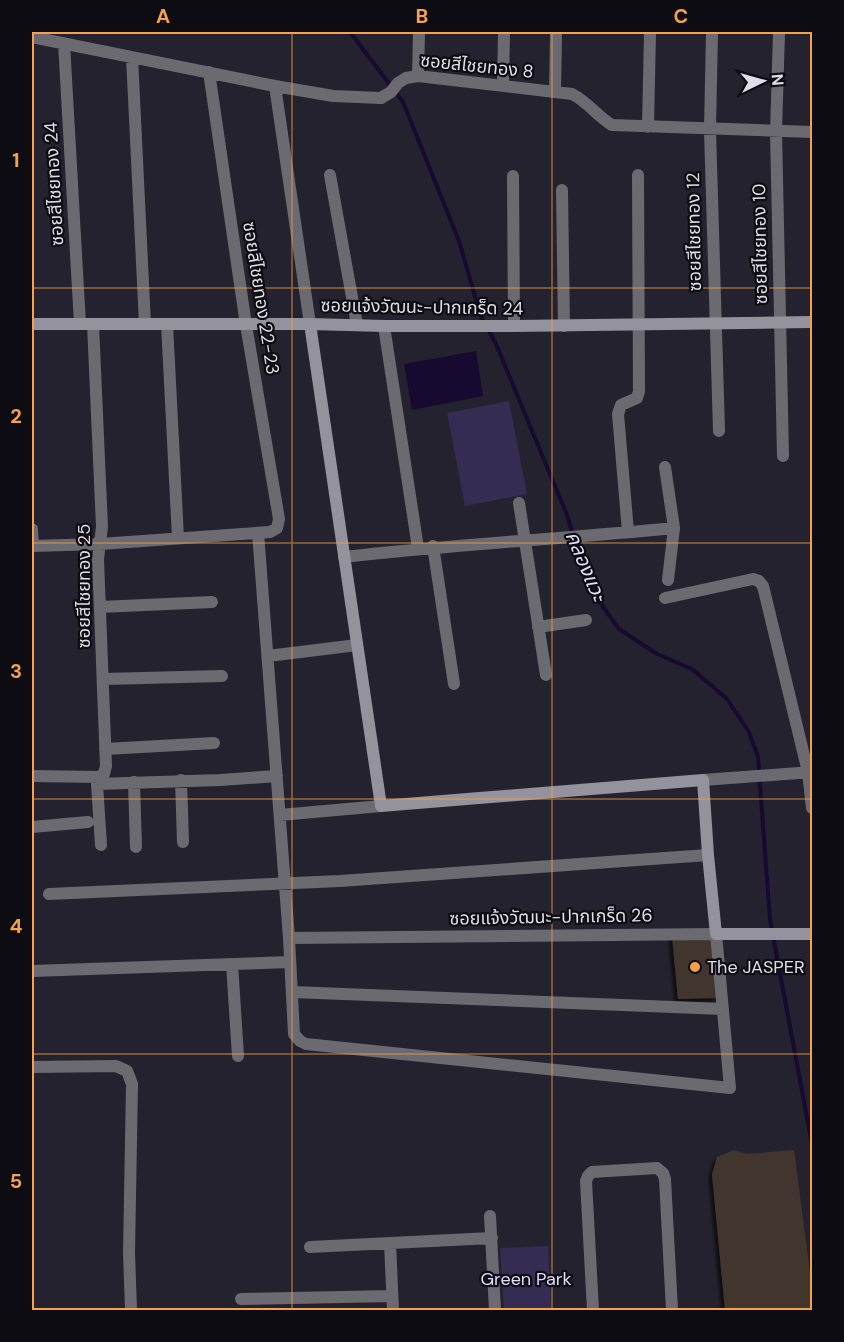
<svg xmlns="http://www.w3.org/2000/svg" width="844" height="1342" font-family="'DM Sans','Noto Sans Thai',sans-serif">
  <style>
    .green { fill: #352c53 }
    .water { fill: #170a31 }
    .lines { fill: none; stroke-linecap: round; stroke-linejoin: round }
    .stream { stroke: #170a31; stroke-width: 4 }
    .building { fill: #42362d; filter: url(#shadow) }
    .street { stroke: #6b6a71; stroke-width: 12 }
    .secondary { stroke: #94929d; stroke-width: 12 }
    .grid { fill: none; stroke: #f8a14a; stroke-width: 1.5; stroke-opacity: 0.55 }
    .poi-dot { fill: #f8a14a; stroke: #0d0c12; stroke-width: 2 }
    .labels { text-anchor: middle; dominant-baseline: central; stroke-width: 4.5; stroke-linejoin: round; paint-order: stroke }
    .street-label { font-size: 18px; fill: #dfdee7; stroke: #0d0c12 }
    .poi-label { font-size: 18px; fill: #dfdee7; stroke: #0d0c12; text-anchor: start }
    .park-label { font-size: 18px; fill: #e0dbf9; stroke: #0d0c12 }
    .water-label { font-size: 20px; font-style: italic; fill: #e2ddfb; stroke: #0d0c12 }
    .neatline { fill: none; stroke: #f8a14a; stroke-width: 2 }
    .grid-label { font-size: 20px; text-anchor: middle; font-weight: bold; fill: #f8a14a }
  </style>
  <defs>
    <filter id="shadow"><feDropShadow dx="-3.5" dy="3.5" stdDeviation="1.5" flood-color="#0009"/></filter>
  </defs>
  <rect width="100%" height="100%" fill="#24222e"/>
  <path class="green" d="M509,401L527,494L465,506L447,413Z
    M548,1246L551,1310H504L500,1248Z"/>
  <path class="water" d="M476,351L483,396L412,410L404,364Z"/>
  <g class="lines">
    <path class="stream" d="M350,32L403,102L459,241L481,317L496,344L567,515L579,555L599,601L619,629L657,654L692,669L727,699L749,732L758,757L770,920L812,1144"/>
  </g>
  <path class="building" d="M672,936H713L718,998L678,999Z
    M734,1150L747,1154L794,1150L812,1288V1310H725L712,1174L717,1157Z"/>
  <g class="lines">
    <path class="street" d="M712,32L710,130L719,431
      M779,32L776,132L783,456
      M32,37L275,86L333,96L381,98L391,92L398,83L406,78L418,76L572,94C588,102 597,116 612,125L812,132
      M64,43L80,324
      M132,57L145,324
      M418,76L419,32
      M275,86L310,324
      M503,86L504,32
      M555,92L556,32
      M648,127L650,32
      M330,175L357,325
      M513,176L514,326
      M562,190L564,326
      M167,324L178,538
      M384,326L418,548
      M665,467L674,528L668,580
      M519,503L546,675
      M32,529L33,546
      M628,532L618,414L621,405L637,398L639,391L638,175
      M258,533L289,938L294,1034L300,1041L306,1044L730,1088L716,934L289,938
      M32,546L100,544L270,532L277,528L279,519L246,325L209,72
      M433,546L454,684
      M344,557C454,544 564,539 674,528
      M665,598L753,579L759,581L763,586L808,772L812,808
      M100,607L212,602
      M538,627L586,620
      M268,656L357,645
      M103,679L222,676
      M105,749L214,743
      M32,776L99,777L104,774L106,766L98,559L102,527L93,324
      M181,780L183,842
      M703,780L812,772
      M134,782L136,847
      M280,815L381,806
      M32,827L88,822
      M101,845L97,784L220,780L277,776
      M49,894L340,881L708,855
      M232,964L238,1056
      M32,971L290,962
      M292,992L723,1009
      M32,1067L116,1066L127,1071L132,1084L129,1253L131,1310
      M490,1216L495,1310
      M390,1243L393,1310
      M310,1247L492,1238
      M241,1299L392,1296
      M593,1310L586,1181L588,1176L592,1172L657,1168L663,1173L665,1179L672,1310"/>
    <path class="secondary" d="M32,324H310L384,326H514L812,322
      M310,324L381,806L703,780L708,855L716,934H812"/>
  </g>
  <path class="grid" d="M292,32V1310M552,32V1310M32,288H812M32,543H812M32,799H812M32,1054H812"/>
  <circle class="poi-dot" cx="695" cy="967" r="6"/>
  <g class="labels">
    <g class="street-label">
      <text transform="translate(477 66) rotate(6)">ซอยสีไชยทอง 8</text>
      <text transform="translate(54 184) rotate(-93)">ซอยสีไชยทอง 24</text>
      <text transform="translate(694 232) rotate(-91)">ซอยสีไชยทอง 12</text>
      <text transform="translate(760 244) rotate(-91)">ซอยสีไชยทอง 10</text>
      <text transform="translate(261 298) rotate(81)">ซอยสีไชยทอง 22-23</text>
      <text transform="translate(422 307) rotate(1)">ซอยแจ้งวัฒนะ-ปากเกร็ด 24</text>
      <text transform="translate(84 586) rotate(-90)">ซอยสีไชยทอง 25</text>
      <text transform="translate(551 917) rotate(-1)">ซอยแจ้งวัฒนะ-ปากเกร็ด 26</text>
    </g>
    <g class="poi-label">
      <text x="707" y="967">The JASPER</text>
    </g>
    <g class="park-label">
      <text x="526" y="1279">Green Park</text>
    </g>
    <g class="water-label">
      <text transform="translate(586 566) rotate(67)">คลองแวะ</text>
    </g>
  </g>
  <rect width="844" height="1342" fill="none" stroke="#0d0c12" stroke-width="66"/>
  <g transform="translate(763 81) rotate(85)" stroke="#0d0c12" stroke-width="4.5" paint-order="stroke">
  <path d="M0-4.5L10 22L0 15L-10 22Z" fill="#dfdee7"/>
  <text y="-9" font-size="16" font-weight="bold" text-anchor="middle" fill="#dfdee7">N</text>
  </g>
  <rect x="33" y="33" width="778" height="1276" class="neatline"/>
  <g class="grid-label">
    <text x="163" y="23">A</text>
    <text x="422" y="23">B</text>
    <text x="681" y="23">C</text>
    <text x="16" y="167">1</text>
    <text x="16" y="423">2</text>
    <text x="16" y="678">3</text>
    <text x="16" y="933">4</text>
    <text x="16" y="1188">5</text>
  </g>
</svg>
